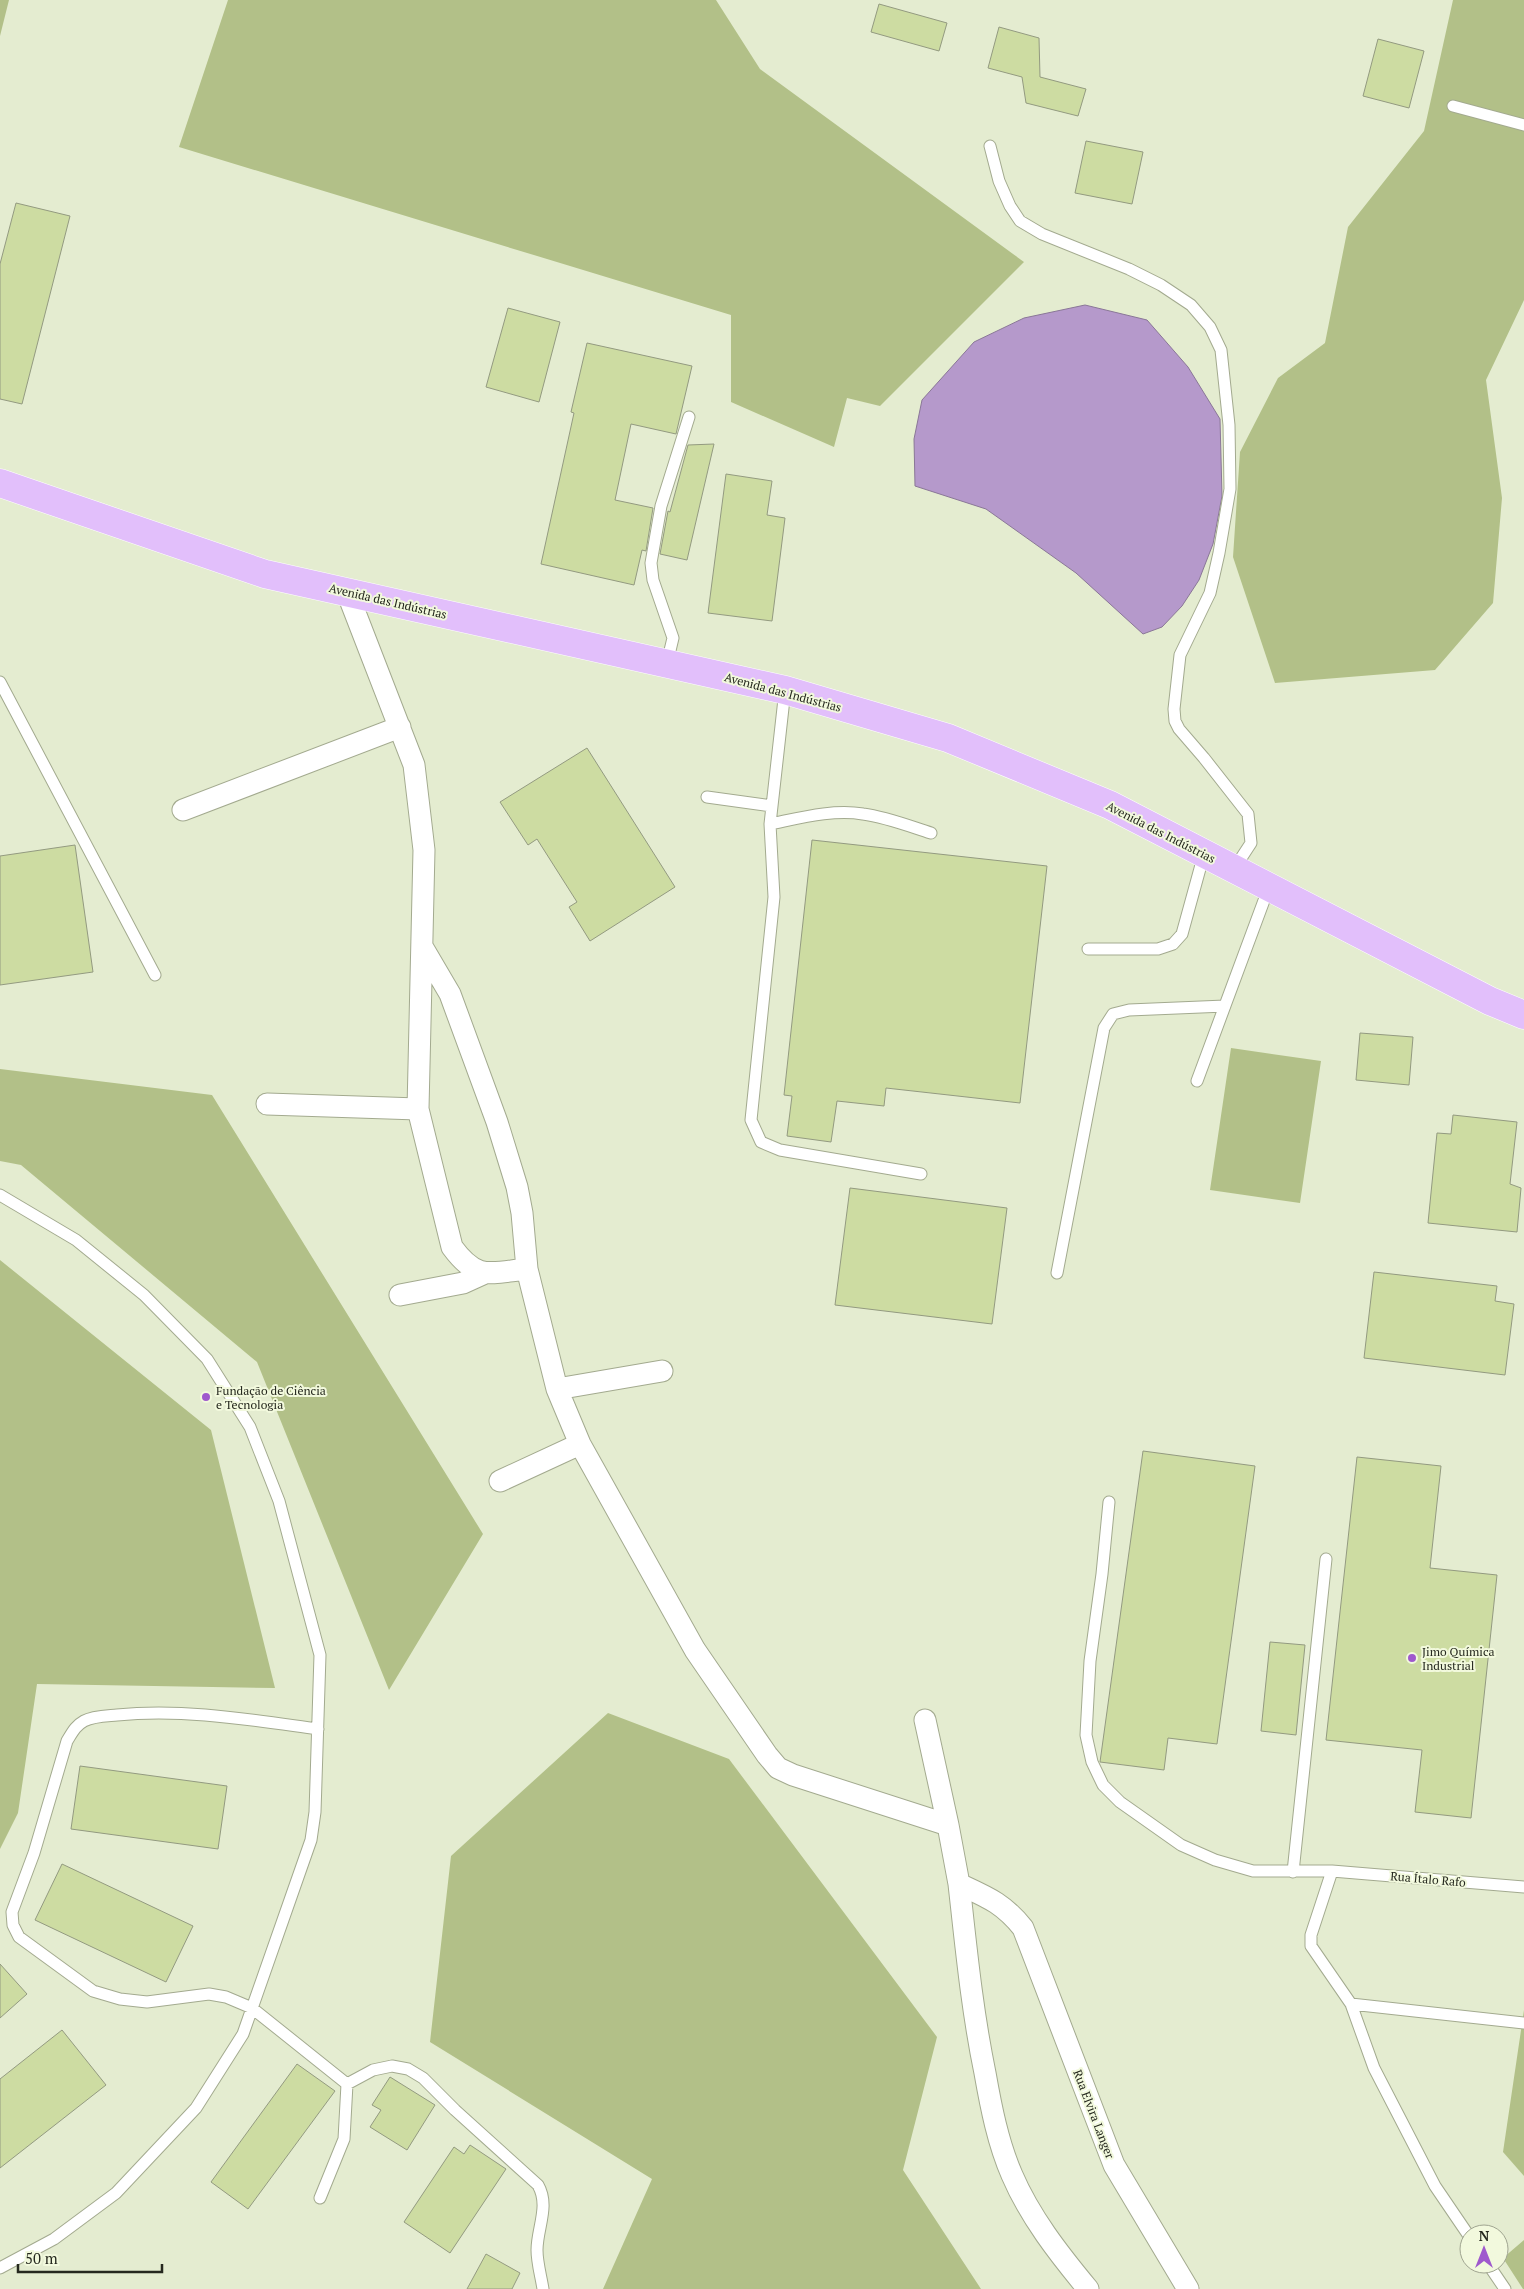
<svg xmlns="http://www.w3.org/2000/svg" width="1524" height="2289" font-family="'PT Serif',serif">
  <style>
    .green { fill: #b2c088 }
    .water { fill: #b599cb; stroke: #8a7797 }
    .building { fill: #cddca2; stroke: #939a80 }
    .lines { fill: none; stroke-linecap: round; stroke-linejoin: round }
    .service-casing { stroke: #a3aa8f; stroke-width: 13 }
    .minor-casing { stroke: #a3aa8f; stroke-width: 23 }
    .primary-casing { stroke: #fff; stroke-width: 29 }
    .service { stroke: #fff; stroke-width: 11 }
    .minor { stroke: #fff; stroke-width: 21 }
    .primary { stroke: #e2bffb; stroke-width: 28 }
    .poi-dot { fill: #9f59cd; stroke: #f2f9dd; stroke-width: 2 }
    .labels { text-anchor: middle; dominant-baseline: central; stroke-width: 4; stroke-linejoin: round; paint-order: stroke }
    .street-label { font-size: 12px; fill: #25281e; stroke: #f2f9dd }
    .poi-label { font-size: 12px; fill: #25281e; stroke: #f2f9dd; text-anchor: start }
  </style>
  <rect width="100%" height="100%" fill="#e4ecd0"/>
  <path class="green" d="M0,0H9L0,36Z
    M228,0H716L760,69L1024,262L880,406L847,398L834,447L731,402V315L179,147Z
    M1453,0H1524V300L1486,380L1502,498L1493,603L1435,670L1275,683L1233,557L1240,452L1278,378L1325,343L1348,227L1424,131Z
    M1231,1048L1321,1061L1300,1203L1210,1190Z
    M0,1069L212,1095L483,1534L389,1690L257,1362L21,1165L0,1161Z
    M0,1260L211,1430L275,1688L37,1684L18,1813L0,1849Z
    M608,1713L729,1759L937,2037L903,2170L981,2289H603L652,2179L430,2042L451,1856Z
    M1524,2010V2176L1503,2152Z
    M1524,2240V2289H1523L1503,2258Z"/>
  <path class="water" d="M1085,305L1147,320L1188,367L1220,419L1222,496L1213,544L1199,580L1182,606L1162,627L1143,634L1076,573L986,509L915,486L914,439L922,400L974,342L1024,318Z"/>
  <path class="building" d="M879,4L947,23L939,51L871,32Z
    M999,27L1039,38L1040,77L1086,89L1078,116L1026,103L1022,77L988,68Z
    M1378,39L1424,51L1409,108L1363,96Z
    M1086,141L1143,152L1132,204L1075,193Z
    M16,203L70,216L22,404L0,399V264Z
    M508,308L560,322L539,402L486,387Z
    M587,343L692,366L676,434L631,424L615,500L653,508L646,551L642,550L634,585L541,564L574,413L571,412Z
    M714,444L687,560L660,554L668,511L670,512L688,445Z
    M726,474L772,481L767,515L785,518L772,621L708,613Z
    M587,748L675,887L590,941L569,907L577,902L537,839L528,845L500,802Z
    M812,840L1047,866L1020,1103L886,1088L884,1106L837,1101L831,1142L787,1136L792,1096L784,1095Z
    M75,845L93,972L0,985V856Z
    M1360,1033L1413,1037L1409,1085L1356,1080Z
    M1453,1115L1517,1122L1510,1184L1521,1188L1517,1232L1428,1223L1437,1133L1451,1134Z
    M850,1188L1007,1208L992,1324L835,1305Z
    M1374,1272L1497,1286L1495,1301L1514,1304L1505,1375L1364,1358Z
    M1143,1451L1255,1466L1217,1744L1168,1738L1164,1770L1100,1762Z
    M1357,1457L1441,1466L1430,1568L1497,1575L1471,1818L1415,1812L1422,1750L1326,1740Z
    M1270,1642L1305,1645L1296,1735L1261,1731Z
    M80,1766L227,1786L218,1849L71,1829Z
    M62,1864L193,1926L166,1982L35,1920Z
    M0,1964L27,1994L0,2018Z
    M62,2030L106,2085L0,2168V2079Z
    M297,2064L335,2091L248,2209L211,2182Z
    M390,2077L435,2105L407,2150L370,2127L381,2110L372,2105Z
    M470,2145L506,2169L450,2253L404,2222L454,2147L464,2154Z
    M486,2254L520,2273L512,2289H467Z"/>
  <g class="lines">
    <g class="service-casing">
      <path id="service" d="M1453,106L1524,125
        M990,146L999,181L1010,206L1020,221L1042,234L1129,269L1161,285L1191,305L1210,327L1221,350L1229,425L1230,489L1219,553L1210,593L1180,655L1174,709L1175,721L1179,729L1204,758L1248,814L1251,843L1234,869
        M667,663L673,638L653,580L651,563L661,506L689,417
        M0,682L155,975
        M785,690L770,824L774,897L751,1120L761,1142L780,1150L921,1174
        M707,797L772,806
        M770,824C800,818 833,809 863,814C886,817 909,826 931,833
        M1088,949H1158L1173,944L1182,934L1204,854
        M1197,1081L1269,887
        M0,1195L76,1240L144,1295L207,1359L250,1427L279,1501L320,1655L315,1812L311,1840L243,2034L196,2108L116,2193L54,2239L0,2268
        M1057,1273L1104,1028L1113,1014L1129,1010L1225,1006
        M1109,1502L1102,1574L1090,1661L1086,1735L1092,1762L1103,1785L1120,1802L1181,1845L1215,1860L1253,1871H1332L1524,1887
        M318,1729C252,1720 183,1708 117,1715C106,1716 93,1716 84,1721C75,1726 72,1733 67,1741L34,1853L12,1912L13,1925L19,1937L93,1991L120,1999L147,2002L209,1994L226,1997L252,2008L347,2084L344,2139L320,2198
        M1332,1871L1311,1935V1946L1351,2004L1524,2023
        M1293,1872L1326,1559
        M1351,2004L1374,2068L1435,2186L1469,2236
        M347,2084L373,2070L392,2066L408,2069L423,2078L455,2110L538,2185C550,2206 537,2228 537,2250C537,2263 541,2276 543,2289
        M1488,2264L1505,2289"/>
    </g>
    <g class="minor-casing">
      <path id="minor" d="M347,592L414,765L424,850L418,1109L452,1247C477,1281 489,1273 527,1269L557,1389L580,1444L695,1650L767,1755L778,1768L793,1775L948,1825L959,1884C987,1897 1003,1903 1023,1928L1114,2165L1188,2289
        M183,810L400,727
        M423,948L450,994L497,1122L517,1187L522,1213L527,1269
        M267,1104L418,1109
        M400,1295L463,1283L485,1273
        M557,1389L662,1371
        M500,1481L580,1444
        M925,1720L948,1825
        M959,1884C966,1947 972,2010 985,2073C991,2107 998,2143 1012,2175C1030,2217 1059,2254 1088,2289"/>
    </g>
    <g class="primary-casing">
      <path id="primary" d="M0,483L265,574L785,690L948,738L1110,805L1490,1001L1524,1015"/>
    </g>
    <use href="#service" class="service"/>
    <use href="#minor" class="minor"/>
    <use href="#primary" class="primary"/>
  </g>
  <g class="poi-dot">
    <circle cx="206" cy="1397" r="5"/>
    <circle cx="1412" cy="1658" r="5"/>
  </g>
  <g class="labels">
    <g class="street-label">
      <text transform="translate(388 601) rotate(13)">Avenida das Indústrias</text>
      <text transform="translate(783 692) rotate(15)">Avenida das Indústrias</text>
      <text transform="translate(1161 832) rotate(27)">Avenida das Indústrias</text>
      <text transform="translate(1428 1879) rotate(5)">Rua Ítalo Rafo</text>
      <text transform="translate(1094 2114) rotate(69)">Rua Elvira Langer</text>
    </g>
    <g class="poi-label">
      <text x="216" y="1390">Fundação de Ciência<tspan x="216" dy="14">e Tecnologia</tspan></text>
      <text x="1422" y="1651">Jimo Química<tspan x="1422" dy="14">Industrial</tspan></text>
    </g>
  </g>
  <g transform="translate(1484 2249)"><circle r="24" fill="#f2f9dd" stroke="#a0a591"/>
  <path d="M0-4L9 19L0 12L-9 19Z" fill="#9f59cd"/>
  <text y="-8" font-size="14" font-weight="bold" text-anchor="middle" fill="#25281e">N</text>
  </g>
  <path d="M18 2264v8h144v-8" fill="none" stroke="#25281e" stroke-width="2.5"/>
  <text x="25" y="2264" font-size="15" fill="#25281e" stroke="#f2f9dd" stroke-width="4" paint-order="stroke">50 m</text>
</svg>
